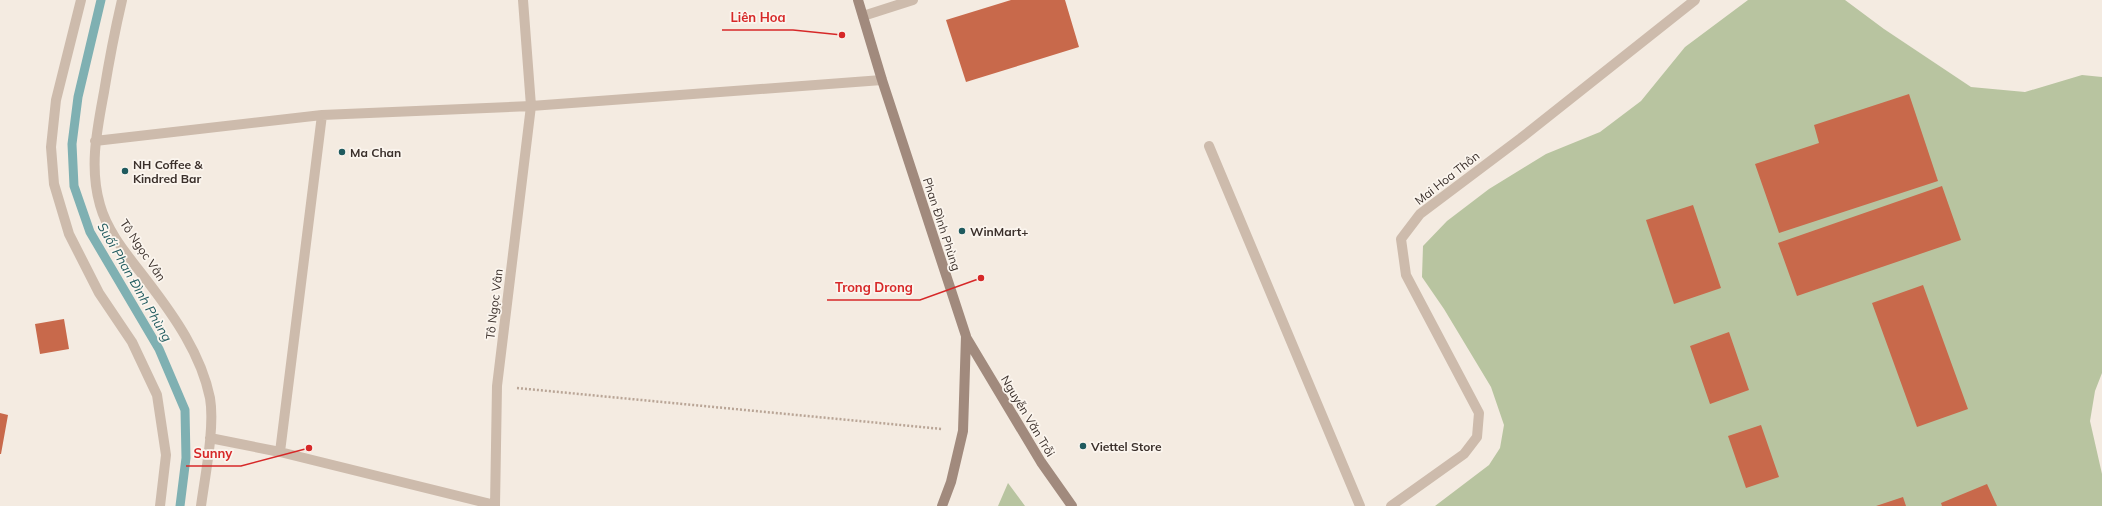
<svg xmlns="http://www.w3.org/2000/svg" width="2102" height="506" font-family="Mulish,sans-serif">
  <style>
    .green { fill: #b8c4a0 }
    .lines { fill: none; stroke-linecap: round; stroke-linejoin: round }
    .stream { stroke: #7fb0b2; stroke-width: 9 }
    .building { fill: #c8694b }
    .path { stroke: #b9a596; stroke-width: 2.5; stroke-dasharray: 2 2; stroke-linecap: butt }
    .street { stroke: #cdbbac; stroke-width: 10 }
    .secondary { stroke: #a18a7d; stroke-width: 10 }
    .poi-dot { fill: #1f5a5e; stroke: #fbf5ee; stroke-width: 1.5 }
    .labels { text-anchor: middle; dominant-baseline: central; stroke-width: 3.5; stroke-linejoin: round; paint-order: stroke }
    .poi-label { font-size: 12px; font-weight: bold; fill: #3b302b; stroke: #fbf5ee; text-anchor: start }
    .street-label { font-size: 12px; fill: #3b302b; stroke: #fbf5ee }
    .water-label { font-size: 13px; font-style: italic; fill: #1f5a5e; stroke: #fbf5ee }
    .leader { fill: none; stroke: #d62828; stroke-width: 1.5 }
    .callout-dot { fill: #d62828; stroke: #fbf5ee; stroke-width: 1.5 }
    .callout-label { font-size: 13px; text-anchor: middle; font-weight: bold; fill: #d62828; stroke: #fbf5ee; stroke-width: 3.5; stroke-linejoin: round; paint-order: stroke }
  </style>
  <rect width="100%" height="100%" fill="#f4ebe1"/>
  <path class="green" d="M1748,0H1845L1884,29L1971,87L2025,92L2082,75L2102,77V373L2095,391L2090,421L2102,474V506H1435L1489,465L1500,448L1504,425L1491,387L1444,309L1422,277L1423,246L1447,221L1489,189L1546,154L1600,132L1641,101L1685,47Z
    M1008,483L1025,506H998Z"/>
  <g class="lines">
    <path class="stream" d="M101,0L78,97L72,144L74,186L90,232L159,349L185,410L186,458L180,506"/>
  </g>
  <path class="building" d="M1011,0H1065L1079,47L966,82L946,20Z
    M1909,94L1938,181L1779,233L1755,164L1819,143L1814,125Z
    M1942,186L1961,240L1797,296L1778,243Z
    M1693,205L1721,288L1674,304L1646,220Z
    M1923,285L1968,409L1917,427L1872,303Z
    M64,319L69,349L40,354L35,324Z
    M1729,332L1749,390L1710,404L1690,346Z
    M0,413L8,415L1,454H0Z
    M1761,425L1779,477L1746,488L1728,436Z
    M1987,484L1997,506H1942L1941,503Z
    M1903,497L1906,506H1876Z"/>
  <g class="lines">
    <path class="path" d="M517,388L942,429"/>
    <path class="street" d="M81,0L56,100L51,147L54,184L69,234L99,293L132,342L157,395L166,455L160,506
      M122,0C115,30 109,61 104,92C97,130 89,167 100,205C108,234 130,258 148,282C174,316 201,354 210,398C215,427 205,476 201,506
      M863,16L913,0
      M95,141L322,115L531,106L882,80
      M1209,146L1360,506
      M210,438L280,452L322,115
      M280,452L495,505
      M495,506L497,386L531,106L523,0
      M1391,506L1464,454L1477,437L1479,413L1406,275L1401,239L1420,214L1521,138L1695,0"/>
    <path class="secondary" d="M858,0L882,80L966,336L963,431L951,482L942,506
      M966,337L1041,462L1072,506"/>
  </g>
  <g class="poi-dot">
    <circle cx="342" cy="152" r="4"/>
    <circle cx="125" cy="171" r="4"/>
    <circle cx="962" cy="231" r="4"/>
    <circle cx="1083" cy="446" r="4"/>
  </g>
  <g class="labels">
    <g class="poi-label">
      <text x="350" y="152">Ma Chan</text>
      <text x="133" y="164">NH Coffee &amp;<tspan x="133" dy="14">Kindred Bar</tspan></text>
      <text x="970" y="231">WinMart+</text>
      <text x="1091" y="446">Viettel Store</text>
    </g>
    <g class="street-label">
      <text transform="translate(1447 178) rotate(-38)">Mai Hoa Thôn</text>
      <text transform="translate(942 224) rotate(72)">Phan Đình Phùng</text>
      <text transform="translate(143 250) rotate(56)">Tô Ngọc Vân</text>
      <text transform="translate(494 304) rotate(-83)">Tô Ngọc Vân</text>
      <text transform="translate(1028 416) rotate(59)">Nguyễn Văn Trỗi</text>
    </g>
    <g class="water-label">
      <text transform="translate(135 282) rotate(60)">Suối Phan Đình Phùng</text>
    </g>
  </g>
  <path class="leader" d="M842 35L793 30H722M981 278L920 300H827M309 448L241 466H186"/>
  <g class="callout-dot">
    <circle cx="842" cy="35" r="4"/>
    <circle cx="981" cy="278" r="4"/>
    <circle cx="309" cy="448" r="4"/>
  </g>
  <g class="callout-label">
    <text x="758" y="22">Liên Hoa</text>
    <text x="874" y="292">Trong Drong</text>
    <text x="213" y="458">Sunny</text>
  </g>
</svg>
